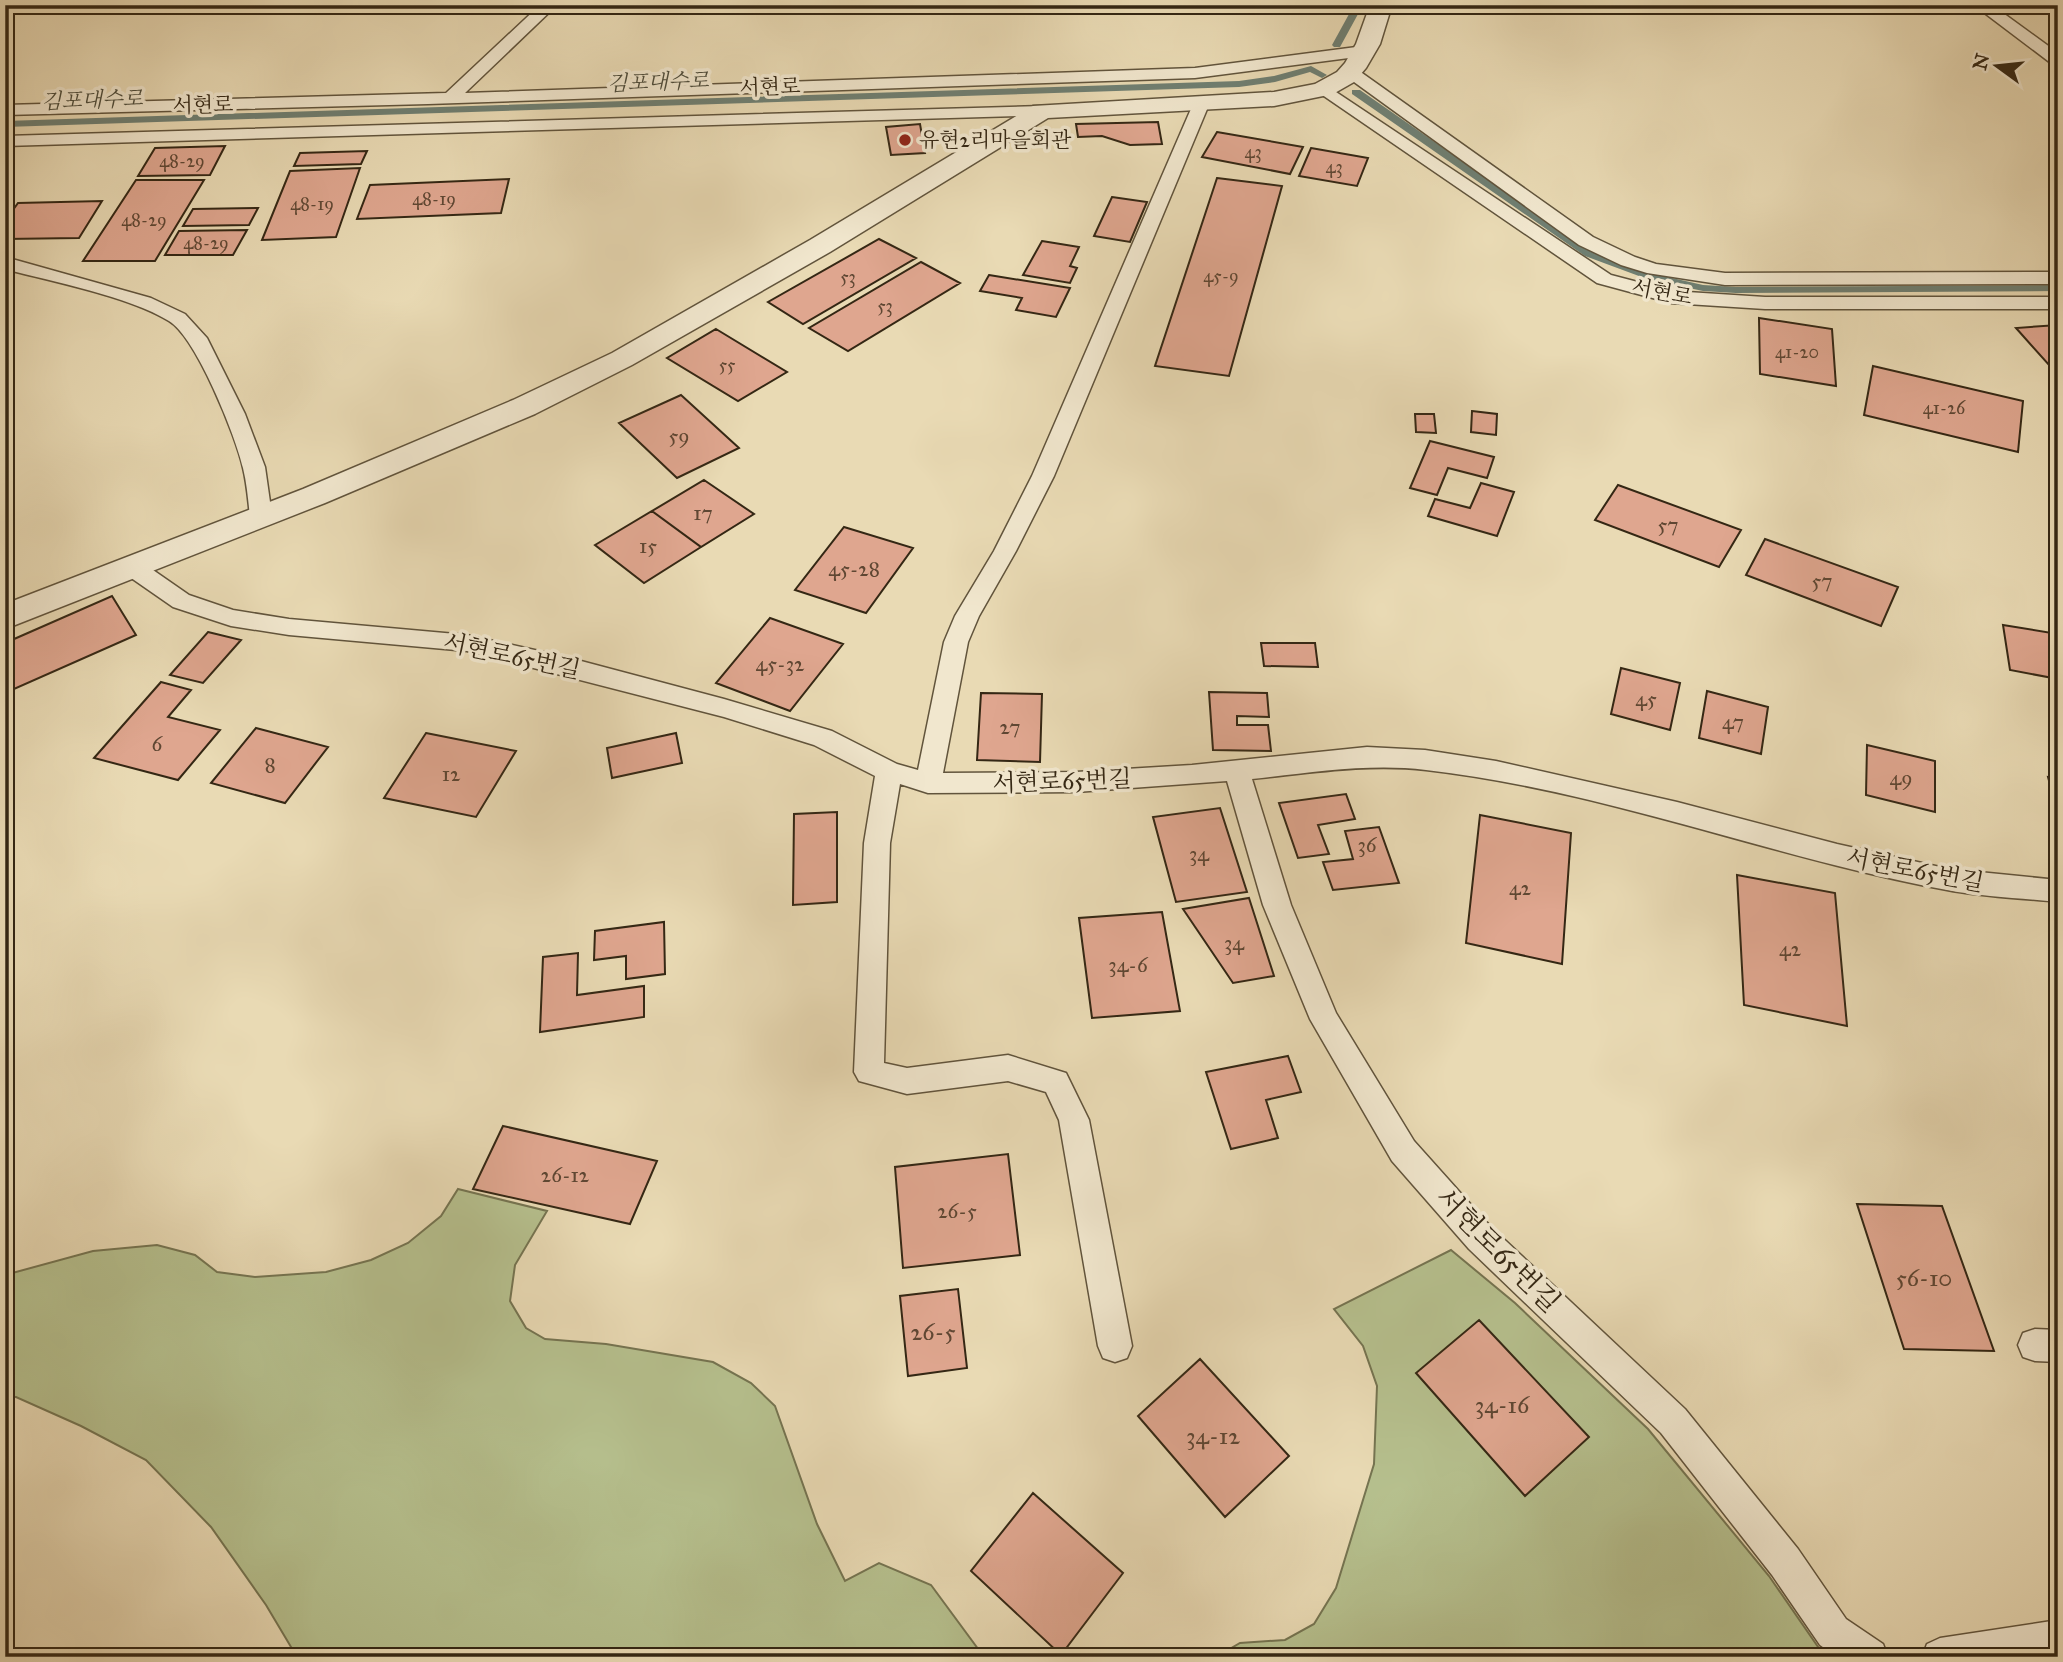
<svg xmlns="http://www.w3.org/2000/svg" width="2063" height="1662" font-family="'IM FELL Great Primer','Noto Serif KR',serif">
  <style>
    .green { fill: #b6c08e; stroke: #757451; stroke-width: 2 }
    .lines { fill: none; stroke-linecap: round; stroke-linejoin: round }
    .stream { fill: #6f7f72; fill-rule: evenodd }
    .building { fill: #dfa68f; stroke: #342714; stroke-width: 2 }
    .lane-casing { stroke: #61543c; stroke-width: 3 }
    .street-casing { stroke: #61543c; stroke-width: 3 }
    .lane { fill: #f1e7ce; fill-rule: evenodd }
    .street { fill: #f1e7ce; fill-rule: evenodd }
    .poi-dot { fill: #8f2418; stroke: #f1e7ce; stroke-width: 2.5 }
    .labels { text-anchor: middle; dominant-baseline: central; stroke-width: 7; stroke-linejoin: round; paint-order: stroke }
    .far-number-label { font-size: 18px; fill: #5f4733 }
    .far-water-label { font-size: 21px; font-style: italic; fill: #4d4c3b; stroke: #f1e7ce }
    .far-street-label { font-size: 21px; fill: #342714; stroke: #f1e7ce }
    .far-poi-label { font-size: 21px; fill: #342714; stroke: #f1e7ce; text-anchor: start }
    .number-label { font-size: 21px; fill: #5f4733 }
    .street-label { font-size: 24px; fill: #342714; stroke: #f1e7ce }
    .near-number-label { font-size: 24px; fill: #5f4733 }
    .near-street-label { font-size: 28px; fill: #342714; stroke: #f1e7ce }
  </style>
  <rect width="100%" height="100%" fill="#e9dab4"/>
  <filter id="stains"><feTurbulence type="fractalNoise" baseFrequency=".00286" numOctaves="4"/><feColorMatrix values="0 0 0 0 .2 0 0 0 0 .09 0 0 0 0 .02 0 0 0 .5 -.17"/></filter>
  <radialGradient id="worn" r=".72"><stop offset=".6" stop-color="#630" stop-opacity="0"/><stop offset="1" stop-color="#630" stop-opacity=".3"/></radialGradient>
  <path class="green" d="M458,1189L547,1211L515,1265L510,1301L526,1328L545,1339L606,1344L713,1362L751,1383L775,1406L817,1524L845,1581L879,1563L931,1585L984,1657H297L266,1605L211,1527L146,1460L81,1426L16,1397H5V1275L93,1251L157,1245L195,1255L217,1272L255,1277L326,1272L371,1260L408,1243L441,1216Z
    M1451,1250L1515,1303L1648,1429L1769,1576L1825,1657H1216L1240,1643L1285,1640L1314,1624L1336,1588L1374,1464L1377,1386L1363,1346L1334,1309Z"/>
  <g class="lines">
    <path class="stream" d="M1354,5H1363L1340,47H1334L1332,45Z
      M1311,66L1327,75L1322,78L1310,72L1275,82L1239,87L5,127V121L1239,81L1274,76Z
      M1352,90H1360L1593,252L1650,273L1703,285L1736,287L2058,285V291L1736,293L1703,291L1647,279L1585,256L1352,94Z"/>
  </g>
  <path class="building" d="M1158,122L1162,144L1130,145L1102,136L1078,137L1076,124Z
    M920,124L925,153L891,155L886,127Z
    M1217,132L1303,147L1290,174L1202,157Z
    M225,146L210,175L138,176L155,148Z
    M1311,148L1368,158L1357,186L1299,176Z
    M367,151L361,164L294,166L300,153Z
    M360,168L336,237L262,240L290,171Z
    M1217,178L1282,186L1229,376L1155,366Z
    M509,179L501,213L357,219L370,185Z
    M136,180H204L155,261H83Z
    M1112,197L1147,202L1130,242L1094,236Z
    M102,201L79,238L5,239V221L18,203Z
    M258,208L249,225L183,226L193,209Z
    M247,230L233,255H165L179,231Z
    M879,239L916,258L803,324L768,302Z
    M1042,241L1079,247L1070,266L1077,268L1070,283L1023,275Z
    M921,262L960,283L848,351L809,328Z
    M989,275L1070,288L1056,317L1016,310L1022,298L980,291Z
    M1759,318L1832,329L1836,386L1760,374Z
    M2058,325V375L2016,328Z
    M716,329L787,372L738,401L667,358Z
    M1873,366L2023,401L2018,452L1864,415Z
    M681,395L739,448L677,478L619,423Z
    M1472,411L1497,414L1496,435L1471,432Z
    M1415,414H1434L1436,433L1416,432Z
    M1430,441L1494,457L1487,478L1448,468L1437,495L1410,488Z
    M704,480L754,514L701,547L652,511Z
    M1481,483L1514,492L1497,536L1428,516L1435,499L1470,508Z
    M1618,485L1741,530L1719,567L1595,520Z
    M652,511L701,547L644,583L595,545Z
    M844,527L913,548L866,613L795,590Z
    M1765,539L1898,587L1881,626L1746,575Z
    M112,596L136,635L5,693V643Z
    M770,618L843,644L790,711L716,683Z
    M2003,625L2058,634V679L2010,670Z
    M208,632L241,640L203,683L170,675Z
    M1261,643H1315L1318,667L1264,666Z
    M1621,668L1680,683L1670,730L1611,714Z
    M161,682L191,690L168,717L220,730L178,780L94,758Z
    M1707,691L1768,707L1761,754L1699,738Z
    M1209,692L1267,693L1269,717L1237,716V725H1268L1271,751L1213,750Z
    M981,693L1042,694L1040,762L977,760Z
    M256,728L328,747L285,803L211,783Z
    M426,733L516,751L476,817L384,798Z
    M676,733L682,763L612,778L607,748Z
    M1867,745L1935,761V812L1866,795Z
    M2048,777L2058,778V815Z
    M1346,794L1355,819L1318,825L1329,854L1298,858L1279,803Z
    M1220,808L1247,892L1176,902L1153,817Z
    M837,812V902L793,905L794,814Z
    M1480,815L1571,833L1562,964L1466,943Z
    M1379,827L1399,883L1333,890L1323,862L1353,859L1345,831Z
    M1737,875L1835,893L1847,1026L1744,1005Z
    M1249,898L1274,976L1233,983L1183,909Z
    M1162,912L1180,1011L1092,1018L1079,918Z
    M664,922L665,974L626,979V956L594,960L595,931Z
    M578,953L577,995L644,986V1017L540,1032L543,957Z
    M1288,1056L1301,1092L1266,1100L1278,1138L1231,1149L1206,1072Z
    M503,1126L657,1161L630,1224L473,1189Z
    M1008,1154L1020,1255L903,1268L895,1167Z
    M1857,1204L1942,1206L1994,1351L1904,1349Z
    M958,1289L967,1368L908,1376L900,1296Z
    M1479,1320L1589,1437L1525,1496L1416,1373Z
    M1200,1359L1289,1456L1225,1517L1138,1416Z
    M1033,1493L1123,1573L1061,1655L971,1571Z"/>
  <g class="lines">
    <g class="lane-casing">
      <path id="lane" d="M540,5H557L465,93L1195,68L1364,46L1372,51L1364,56L1195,78L428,104L5,115V105L446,93Z
        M1974,5H1992L2058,53V66L2052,64Z
        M1349,66L1355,68L1593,237L1635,257L1656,264L1725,273L2058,272V284L1725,285L1647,273L1621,265L1579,245L1343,74L1341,71Z
        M1324,84L1611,275L1672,291L1765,297H2058V309H1765L1671,303L1597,283L1318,92L1316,89Z
        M1202,97L1210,102L1054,476L1016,551L979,616L968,642L943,773L1076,772L1192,765L1367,747L1425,750L1496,761L1677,802L1837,844L1949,869L2058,880V902C2021,898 1983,897 1947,890C1773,858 1603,790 1426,770C1368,763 1310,773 1252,779L1291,905L1336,1013L1414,1141L1491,1227L1685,1409L1798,1549L1846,1619L1883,1644L1888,1657H1837L1820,1645L1772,1575L1661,1433L1469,1249L1392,1161L1310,1019L1263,905L1227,781L1076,792L928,793L900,784L890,843L884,1063L907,1068L1008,1055L1066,1073L1089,1120L1132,1346L1127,1358L1115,1362L1103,1358L1098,1346L1059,1120L1046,1092L1008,1081L907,1094L859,1081L854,1072L864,843L875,776L814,745L724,717L467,651L289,635L231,626L173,607L124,573L121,567L124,561L132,559L140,561L189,595L233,610L289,619L467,635L566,657L724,699L832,731L897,764L918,770L944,642L955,616L994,551L1032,476L1194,102Z
        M1042,106L1048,107L1050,111L1048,115L5,146V136Z
        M5,257L151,298L185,314L207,338L245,414L265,467L272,516L269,521L261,523L253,521L250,516C248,500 247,484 243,468C236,436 196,337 169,321C128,296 53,282 5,269Z
        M2035,1329L2058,1330V1362L2035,1361L2023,1357L2018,1345L2023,1333Z
        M2058,1620V1656L1922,1657L1927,1644L1940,1638Z"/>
    </g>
    <g class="street-casing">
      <path id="street" d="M1370,5H1392L1380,44L1366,68L1354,82L1333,94L1274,106L1048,118L830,252L632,365L535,414L325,503L5,629V604L303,489L513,400L612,353L810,240L1033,106L1274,92L1315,84L1337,72L1345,63L1356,44Z"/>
    </g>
    <use href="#lane" class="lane"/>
    <use href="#street" class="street"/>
  </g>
  <circle class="poi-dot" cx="905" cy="140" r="7"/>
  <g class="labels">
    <g class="far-number-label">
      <text x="1253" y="152">43</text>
      <text x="182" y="161">48-29</text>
      <text x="1334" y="167">43</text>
      <text x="434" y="199">48-19</text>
      <text x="312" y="204">48-19</text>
      <text x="144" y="220">48-29</text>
      <text x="206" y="243">48-29</text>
      <text x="1221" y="276">45-9</text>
      <text x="848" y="277">53</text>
      <text x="885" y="306">53</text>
      <text x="1797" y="352">41-20</text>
      <text x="727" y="365">55</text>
      <text x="1944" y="408">41-26</text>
    </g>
    <g class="far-water-label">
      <text transform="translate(658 82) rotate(-2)">김포대수로</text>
      <text transform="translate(92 100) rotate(-2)">김포대수로</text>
    </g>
    <g class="far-street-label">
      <text transform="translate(770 87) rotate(-2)">서현로</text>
      <text transform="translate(203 105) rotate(-1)">서현로</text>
      <text transform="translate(1662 292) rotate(11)">서현로</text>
    </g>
    <g class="far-poi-label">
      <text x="919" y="140">유현2리마을회관</text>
    </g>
    <g class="number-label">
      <text x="679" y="436">59</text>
      <text x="703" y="513">17</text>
      <text x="1668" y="525">57</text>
      <text x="648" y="546">15</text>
      <text x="854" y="569">45-28</text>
      <text x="1822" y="581">57</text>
      <text x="780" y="664">45-32</text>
      <text x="1646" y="699">45</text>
      <text x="1733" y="722">47</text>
      <text x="1010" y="727">27</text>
      <text x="157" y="744">6</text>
      <text x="270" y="765">8</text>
      <text x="451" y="774">12</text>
      <text x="1901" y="778">49</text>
      <text x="1367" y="845">36</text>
      <text x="1199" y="854">34</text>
      <text x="1520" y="888">42</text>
      <text x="1234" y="943">34</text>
      <text x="1790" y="949">42</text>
      <text x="1128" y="965">34-6</text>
      <text x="565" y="1175">26-12</text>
      <text x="957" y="1211">26-5</text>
    </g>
    <g class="street-label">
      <text transform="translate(512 656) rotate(12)">서현로65번길</text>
      <text transform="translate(1062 781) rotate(-2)">서현로65번길</text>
      <text transform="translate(1915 870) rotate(11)">서현로65번길</text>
    </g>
    <g class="near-number-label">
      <text x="1924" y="1278">56-10</text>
      <text x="933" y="1332">26-5</text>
      <text x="1502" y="1405">34-16</text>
      <text x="1213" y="1436">34-12</text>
    </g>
    <g class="near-street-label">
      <text transform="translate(1498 1250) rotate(45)">서현로65번길</text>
    </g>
  </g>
  <rect width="2063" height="1662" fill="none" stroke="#e9dab4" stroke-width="28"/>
  <rect x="7" y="7" width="2049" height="1648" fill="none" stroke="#342714" stroke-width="3.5"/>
  <rect x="14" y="14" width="2035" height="1634" fill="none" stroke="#342714" stroke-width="2"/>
  <g transform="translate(1997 66) rotate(285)" stroke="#f1e7ce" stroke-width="5" paint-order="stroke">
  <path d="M0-5L12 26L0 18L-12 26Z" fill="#342714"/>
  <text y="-10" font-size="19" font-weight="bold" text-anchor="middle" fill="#342714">N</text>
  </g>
  <rect width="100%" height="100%" filter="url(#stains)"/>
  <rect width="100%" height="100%" fill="url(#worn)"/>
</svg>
